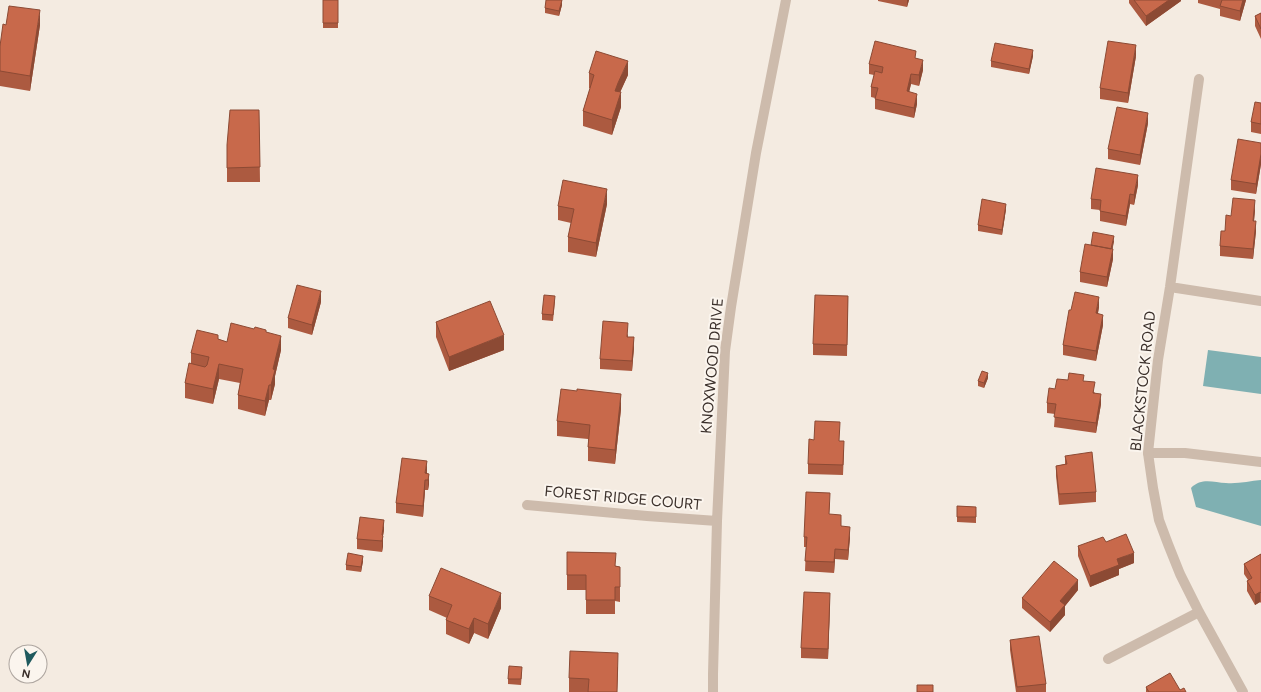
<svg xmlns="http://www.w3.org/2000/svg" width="1261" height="692" font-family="Figtree,sans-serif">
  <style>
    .water { fill: #7fb0b2 }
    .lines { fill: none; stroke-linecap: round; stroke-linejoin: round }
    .service { stroke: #cdbbac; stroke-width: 10 }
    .minor { stroke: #cdbbac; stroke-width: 10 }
    .wall { fill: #ac5a40 }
    .shaded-wall { fill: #8c4a34 }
    .building { fill: #c8694b; stroke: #8c4a34 }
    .labels { text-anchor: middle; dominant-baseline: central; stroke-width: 4; stroke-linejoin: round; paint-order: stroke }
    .street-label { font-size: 15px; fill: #3b302b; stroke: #fbf5ee }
  </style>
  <rect width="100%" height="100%" fill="#f4ebe1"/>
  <path class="water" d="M1208,350L1261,357V394L1203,386Z
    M1261,480V526L1196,507L1191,488C1202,477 1214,483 1226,483C1238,484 1250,481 1261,480Z"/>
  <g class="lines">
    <path class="service" d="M1148,453H1185L1261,462"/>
    <path class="minor" d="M1199,79L1170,287L1158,360L1148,453L1153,488L1159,520L1168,544L1180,574L1199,612L1243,692
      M1170,287L1261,301
      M527,505L647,516L717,521
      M1108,659L1199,612
      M713,692V674L717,521L725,351L731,307L756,153L786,0"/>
  </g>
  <path class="wall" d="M323,0H338V28H323Z
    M878,0H909L907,7L878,1Z
    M1129,0H1181V1L1146,26L1129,3Z
    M1198,0H1246L1240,21L1220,16V9L1198,3Z
    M562,5L559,16L545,13V8Z
    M1261,13V39L1255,26V16Z
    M6,25H40L30,91L0,86V46Z
    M1033,56L1029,74L991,67V61Z
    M1136,56L1128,103L1100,99V88Z
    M916,58L923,70L919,86L911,84L909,92L917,104L914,118L875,109V98L871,97V87L874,75L869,74V64Z
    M589,73L628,75L620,92L621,107L612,135L583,126V111L590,88H589Z
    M1261,103V134L1251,132V122Z
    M259,110L260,182H227V145Z
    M1148,123L1140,165L1108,159V149Z
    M1261,143V164L1256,194L1231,190V180Z
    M1138,185L1134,205L1130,204L1126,226L1100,221V210L1091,209V199Z
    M607,204L596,257L568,252V237L571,223L558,220V206Z
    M1006,209L1002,235L978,231V225Z
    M1255,210L1254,221L1256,231L1253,259L1220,256V246L1225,231L1231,216Z
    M1114,241L1112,249L1113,259L1107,287L1080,282V272L1091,245Z
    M848,296L847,356L813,355V344Z
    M555,301L553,321L542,320V314Z
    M321,302L312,335L288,328V318Z
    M1099,307L1098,313L1103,325L1096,361L1063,355V345L1071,310Z
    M436,322L504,350L449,371L436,337Z
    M266,332L281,350L275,376V384L271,400H269L265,416L238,409V395L240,383L219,379L213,404L185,398V383L191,364V353L218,339L227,342Z
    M628,334V337L634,347L632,371L600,369V359Z
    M988,378L984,388L978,386V381Z
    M1068,380L1084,381L1095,393L1101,404L1096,433L1054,427L1055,414L1047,413V403L1055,389Z
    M621,409L615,464L588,461V439L557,436V421Z
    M839,441L844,451L843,475L808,474V464Z
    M1065,456L1096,492V502L1059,505L1056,476V466L1065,464Z
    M427,471V473L429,484L428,490H425L423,517L396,513V503Z
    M830,503L829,514L841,526L850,537L848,560L835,559L834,573L805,571L806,547H804V537Z
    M957,506L976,507V523L957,522Z
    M384,530L383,536V546L382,552L357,549V539Z
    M1106,542L1134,563L1119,569V575L1090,587L1078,556V546Z
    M567,552L616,566L620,567V602L615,601V614H586V590H567Z
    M1261,554V603L1260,602L1255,605L1247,591V581L1248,580L1244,574V564Z
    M363,561L361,572L346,570V565Z
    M1078,590L1065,606V615L1050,632L1022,608V598Z
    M429,596L501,608L488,639L474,633L469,644L446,634V620L447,618L429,610Z
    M830,603L828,659L801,658V648Z
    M1010,640L1046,684V692H1016L1010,650Z
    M618,667L617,692H569V678Z
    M522,672L521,685L508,684V679Z
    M1146,687L1180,690L1186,692H1146Z"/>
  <path class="shaded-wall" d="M562,0V5L559,16V11Z
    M907,0H909L907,7Z
    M1169,0H1181V1L1146,26V16Z
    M1243,0H1246L1240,21V11Z
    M40,10V25L30,91V76Z
    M1136,45V56L1128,103V93Z
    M1033,50V56L1029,74V69Z
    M923,60V70L919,86V75Z
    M628,61V75L618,97L615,91L618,83Z
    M911,74V84L907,101V91Z
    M621,92V107L612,135V120Z
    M917,94V104L914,118V108Z
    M1148,113V123L1140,165V155Z
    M1261,154V164L1256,194V184Z
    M1138,175V185L1134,205V195Z
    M607,189V204L596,257V243Z
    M1130,194V204L1126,226V216Z
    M1255,200V210L1253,231V221Z
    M1006,204V209L1002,235V230Z
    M1256,221V231L1253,259V249Z
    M1114,236V241L1111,258V253Z
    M1113,249V259L1107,287V277Z
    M321,291V302L312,335V325Z
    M1099,297V307L1096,323V313Z
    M1103,315V325L1096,361V351Z
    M504,335V350L449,371V357Z
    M281,336V350L275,376V384L271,400V385L273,369Z
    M634,337V347L632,371V361Z
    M219,364V379L213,404V389Z
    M988,373V378L984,388V383Z
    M269,385V400L265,416V401Z
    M621,394V409L615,464V450Z
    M1101,394V404L1096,433V423Z
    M427,461V471L426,480L425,473Z
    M429,474V484L428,490V480Z
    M425,480V490L423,517V506Z
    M384,520V530L382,541V535Z
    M850,527V537L848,560V550Z
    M383,536V546L382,552V541Z
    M835,549V559L834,573V562Z
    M1134,553V563L1119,569V575L1090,587V576L1117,559Z
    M363,556V561L361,572V567Z
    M1078,580V590L1065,606V615L1050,632V622L1060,601Z
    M1260,592V602L1255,605V595Z
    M501,593V608L488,639V624Z
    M830,593V603L828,659V649Z
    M474,618V633L469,644V629Z"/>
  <path class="building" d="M323,0H338V23H323Z
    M546,0H562L559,11L545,8Z
    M1134,0H1169L1146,16Z
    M1222,0H1243L1240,11L1220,6Z
    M9,6L40,10L30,76L0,71V46L3,24L6,25Z
    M1261,13V29L1255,16Z
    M875,41L916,51L915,58L923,60L919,75L911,74L907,91L917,94L914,108L875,99L878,88L871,87L875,71L882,73L883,67L869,64Z
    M1108,41L1136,45L1128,93L1100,88Z
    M995,43L1033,50L1029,69L991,61Z
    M596,51L628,61L618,83L615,91L621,92L612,120L583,111L594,75L589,73Z
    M1255,102L1261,103V124L1251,122Z
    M1117,107L1148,113L1140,155L1108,149Z
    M230,110H259L260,167L227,168V145Z
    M1238,139L1261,143V154L1256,184L1231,180Z
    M1096,168L1138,175L1134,195L1130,194L1126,216L1100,211L1101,200L1091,199Z
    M563,180L607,189L596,243L568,237L574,209L558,206Z
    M1233,198L1255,200L1253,221H1256L1253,249L1220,246L1221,231H1225L1226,215L1231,216Z
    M982,199L1006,204L1002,230L978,225Z
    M1093,232L1114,236L1111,249L1091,245Z
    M1085,244L1113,249L1107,277L1080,272Z
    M297,285L321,291L312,325L288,318Z
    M1075,292L1099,297L1096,313L1103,315L1096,351L1063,345L1069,310H1071Z
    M544,295L555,296L553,315L542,314Z
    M815,295L848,296L847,345L813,344Z
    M490,301L504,335L449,357L436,322Z
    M603,321L628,323L627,337H634L632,361L600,359Z
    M231,323L254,329L255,327L266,330V332L281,336L273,369L275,370L271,385H269L265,401L238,395L243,369L219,364L213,389L185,383L189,363L205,367L207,365L209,357L191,353L197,330L218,335V339L227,342Z
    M982,371L988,373L984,383L978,381Z
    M1069,373L1084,375L1083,381L1095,382L1093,393L1101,394L1096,423L1054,417L1056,404L1047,403L1049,388L1055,389L1057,379L1068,380Z
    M561,389L577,391V389L621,394L615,450L588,447L590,425L557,421Z
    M815,421L840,422L839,441H844L843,465L808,464L809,439L814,440Z
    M1092,452L1096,492L1059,494L1056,466L1067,464L1065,456Z
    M402,458L427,461L425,473L429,474L428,480H425L423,506L396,503Z
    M806,492L830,493L829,514L841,515V526L850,527L848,550L835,549L834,562L805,561L807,537H804Z
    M957,506L976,507V517H957Z
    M360,517L384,520L382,535L383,536L382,541L357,539Z
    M1126,534L1134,553L1117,559L1119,565L1090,576L1078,546L1103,537L1106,542Z
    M567,552L616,553L615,566L620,567V587H615V600H586V575H567Z
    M348,553L363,556L361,567L346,565Z
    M1261,554V593L1260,592L1255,595L1247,581L1252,578L1244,564Z
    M1054,561L1078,580L1060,601L1065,605L1050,622L1022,598Z
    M441,568L501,593L488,624L474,618L469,629L446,620L452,605L429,596Z
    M804,592L830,593L828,649L801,648Z
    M1039,636L1046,684L1017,687L1010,640Z
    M570,651L618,653L617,692H588L589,679L569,678Z
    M509,666L522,667L521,679H508Z
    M1170,673L1180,690L1184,688L1186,692H1149L1146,687Z
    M917,685H933V692H917Z"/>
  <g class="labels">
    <g class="street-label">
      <text transform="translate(712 366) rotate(-85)">KNOXWOOD DRIVE</text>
      <text transform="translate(1143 381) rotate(-84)">BLACKSTOCK ROAD</text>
      <text transform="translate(623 498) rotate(5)">FOREST RIDGE COURT</text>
    </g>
  </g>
  <g transform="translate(28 664) rotate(191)"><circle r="19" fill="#fbf5ee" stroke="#aea6a0"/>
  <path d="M0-3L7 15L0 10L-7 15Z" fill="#1f5a5e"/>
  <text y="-6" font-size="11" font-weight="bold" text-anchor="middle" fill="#3b302b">N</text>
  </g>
</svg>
